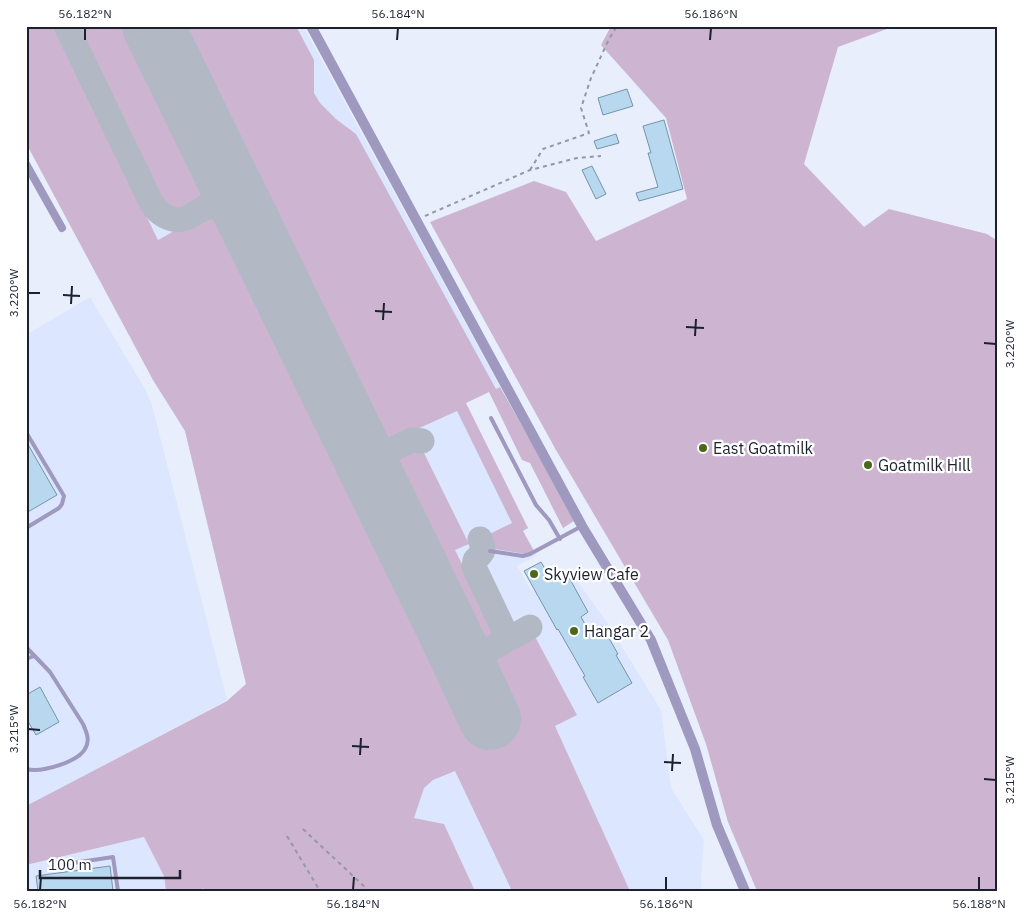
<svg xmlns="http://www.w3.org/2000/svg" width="1024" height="917" font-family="'IBM Plex Sans',sans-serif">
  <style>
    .built { fill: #dce7ff }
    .green { fill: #cdb5d1 }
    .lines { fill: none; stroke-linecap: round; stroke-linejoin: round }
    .taxiway { stroke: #b2b8c4; stroke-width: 25 }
    .runway { stroke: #b2b8c4; stroke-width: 62 }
    .building { fill: #b7d8ee; stroke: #7594a9 }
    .path { stroke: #9398a5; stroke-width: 2; stroke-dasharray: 4 4; stroke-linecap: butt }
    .service { stroke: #9f98bf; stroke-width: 4 }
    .minor { stroke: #9f98bf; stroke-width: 8 }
    .tertiary { stroke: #9f98bf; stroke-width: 10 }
    .ticks { fill: none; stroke: #1c212d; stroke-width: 2 }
    .poi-dot { fill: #4b671a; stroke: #fff; stroke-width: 2 }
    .labels { text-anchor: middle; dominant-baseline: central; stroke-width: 4.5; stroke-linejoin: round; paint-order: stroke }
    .poi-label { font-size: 16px; fill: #1c212d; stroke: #fff; text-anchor: start }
    .neatline { fill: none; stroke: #1c212d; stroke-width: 2 }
    .ticks-label { font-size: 12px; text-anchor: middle; fill: #1c212d }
  </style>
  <rect width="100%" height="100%" fill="#e8eefb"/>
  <path class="built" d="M26,26H303L500,387L466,403L528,528L523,531L537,555L517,566L532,591L569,570L606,621L661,710L671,788L704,840L701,878L702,891H475L444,824L414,818L246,684L185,431L153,380L26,143Z
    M90,297L145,389L152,405L227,700L26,807V335Z
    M144,837L164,876L166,891H26V865Z"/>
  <path class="green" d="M26,26H54L158,240C171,234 199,213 213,214C219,214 226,218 231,221L456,685L454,690L451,692L469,730L498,715C493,704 480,682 479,671C479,666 482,660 485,656L532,631L577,715L555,726L630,891H512L455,771L433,780L424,788L414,818L444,824L475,891H204L203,888L201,891H166L164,876L144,837L26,865V806L227,701L246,684L185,431L153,380L26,143Z
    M69,26H134L211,182C210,186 210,191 209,194C205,202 177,216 168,213C162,212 159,209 156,204Z
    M164,26H296L314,60V93L320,103L336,119L356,134L496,389L500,387L542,461L574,521L563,528L530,463L522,460L489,392L466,403L528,528L523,531L534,551L525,554L519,553L488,548L483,537L512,523L457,411L382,445H375L364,440Z
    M611,26H895L838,47L804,164L864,227L889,209L987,234L998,241V891H757L728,822L706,744L668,640L556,450L430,222L534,181L566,192L596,241L687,199L666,118L601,45Z
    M410,449H417L424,453L469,544L455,550L495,630C496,644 480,649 469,644C469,643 462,638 462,638L386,482C378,460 393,457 410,449Z"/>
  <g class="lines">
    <path class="taxiway" d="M66,26L152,204C159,214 170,222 183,219C189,218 195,213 201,210C214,202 226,193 227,177
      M204,208C219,205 235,203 246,215
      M355,439L368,448L381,452H387L412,440L422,441
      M377,486C376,473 378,461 387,452
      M480,539C485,552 484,551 475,560L474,567L504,630L503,637L498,644
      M451,636C461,651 465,657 485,652L530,627
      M474,685C469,671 473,660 485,652"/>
    <path class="runway" d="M153,26L451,636L490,719"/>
  </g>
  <path class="building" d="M627,89L633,106L603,115L598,98Z
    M664,120L683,189L639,201L636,193L658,187L648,153H651L643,126Z
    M616,134L619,143L597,149L594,141Z
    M592,166L606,194L596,199L582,170Z
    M26,441L57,495L26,513Z
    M541,562L552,580L566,572L588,612L581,617L590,633L602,626L618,654L616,655L632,683L598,703L583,677L585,676L558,629L557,630L524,571Z
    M40,687L59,722L36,735L26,718V695Z
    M110,866L113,891H38L36,876Z"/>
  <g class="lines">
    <path class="path" d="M530,170L543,149L589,133L581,108L591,78L609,39L617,26
      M425,216L530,170L577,158L601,156
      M303,829L369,891
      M287,836L320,891"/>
    <path class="service" d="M491,418L536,505L549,520L560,539
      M26,432L64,496L62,504L59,508L26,528
      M490,551L523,556L530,554L582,526
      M26,647L50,672L83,724C86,731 90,739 86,747C80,762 41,773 26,769
      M26,659L34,656
      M73,863L113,857L118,891"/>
    <path class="minor" d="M26,164L62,228"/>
    <path class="tertiary" d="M311,26L582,526L651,640L695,749L717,825L745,891"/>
  </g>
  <path class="ticks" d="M85,40V28M397,40L398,28M710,40L711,28M28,293H40M63,295L80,296M71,304L72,286M375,311L392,312M383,320L384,303M686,327L704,328M695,336L696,319M984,343L996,344M28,729L40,730M352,746L369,747M360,755L361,738M664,762L681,763M672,771L673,754M984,779L996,780M40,890L41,877M353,890L354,877M666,890V877M979,890V877"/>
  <g class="poi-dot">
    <circle cx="703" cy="448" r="5"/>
    <circle cx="868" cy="465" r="5"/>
    <circle cx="534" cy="574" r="5"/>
    <circle cx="574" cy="631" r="5"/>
  </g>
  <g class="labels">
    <g class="poi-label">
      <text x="713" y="448">East Goatmilk</text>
      <text x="878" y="465">Goatmilk Hill</text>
      <text x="544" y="574">Skyview Cafe</text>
      <text x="584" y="631">Hangar 2</text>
    </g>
  </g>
  <rect width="1024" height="917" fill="none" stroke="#ffffff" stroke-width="55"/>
  <path d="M40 870v8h140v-8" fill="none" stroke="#1c212d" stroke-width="2.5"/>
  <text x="48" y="870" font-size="15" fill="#1c212d" stroke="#ffffff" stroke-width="4" paint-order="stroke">100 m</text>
  <rect x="28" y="28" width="968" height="862" class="neatline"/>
  <g class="ticks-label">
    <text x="85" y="18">56.182°N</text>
    <text x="398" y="18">56.184°N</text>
    <text x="711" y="18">56.186°N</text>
    <text transform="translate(14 293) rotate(-90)" y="4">3.220°W</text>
    <text transform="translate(1010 344) rotate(-90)" y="4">3.220°W</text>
    <text transform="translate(14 729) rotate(-90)" y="4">3.215°W</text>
    <text transform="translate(1010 780) rotate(-90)" y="4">3.215°W</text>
    <text x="40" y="908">56.182°N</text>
    <text x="353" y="908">56.184°N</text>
    <text x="666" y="908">56.186°N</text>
    <text x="979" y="908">56.188°N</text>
  </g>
</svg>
